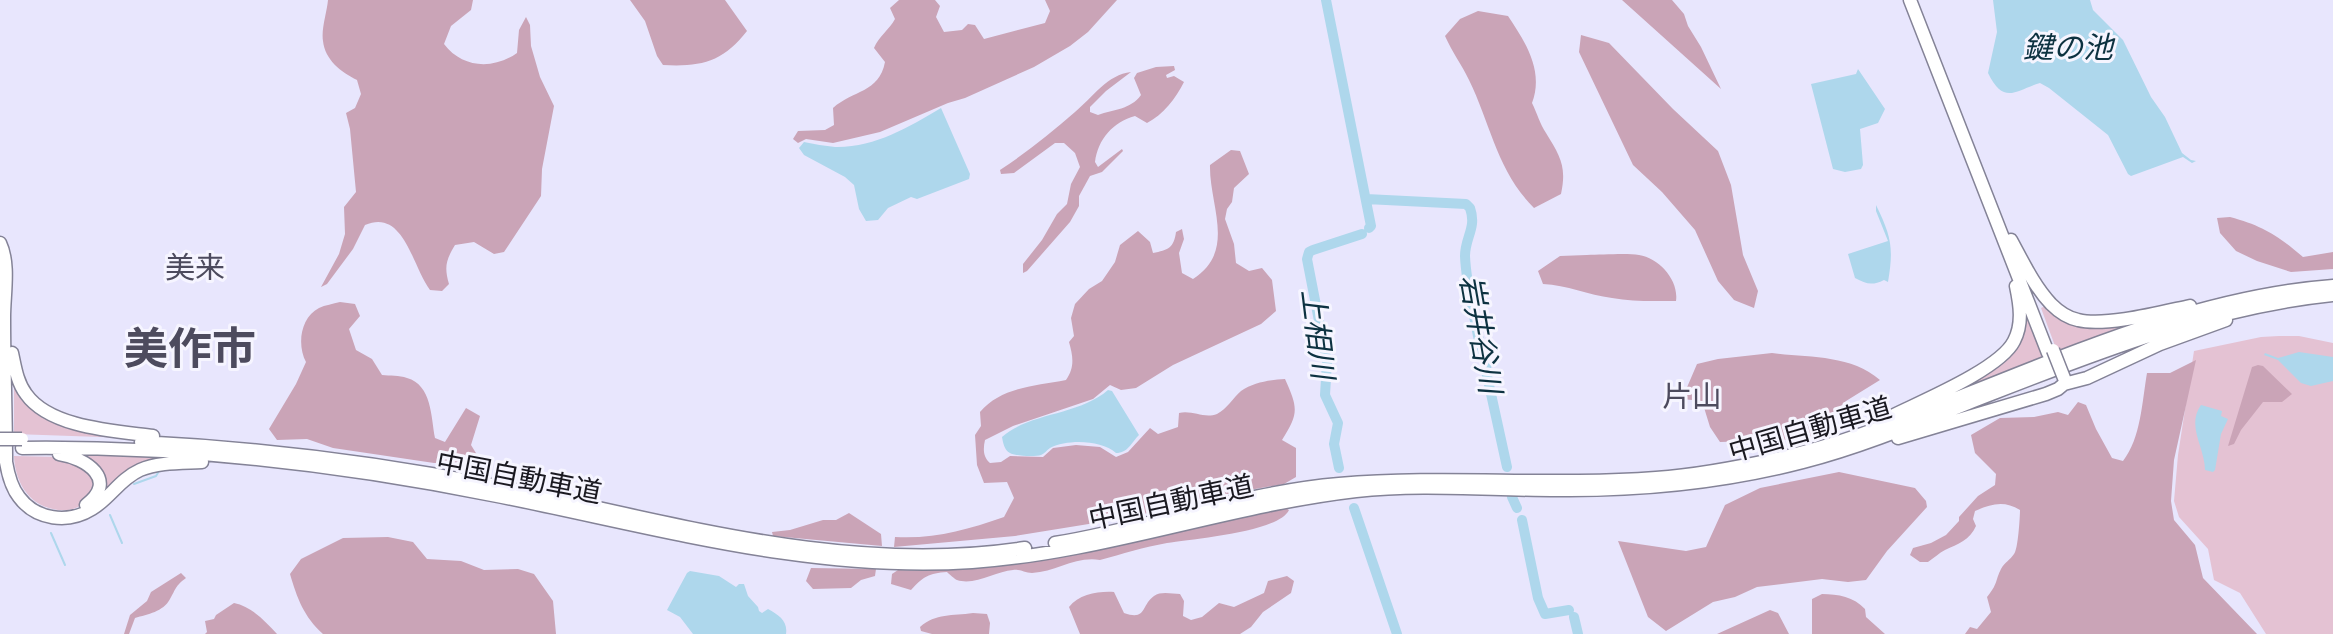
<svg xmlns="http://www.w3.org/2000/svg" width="2333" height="634" font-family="Montserrat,'Noto Sans JP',sans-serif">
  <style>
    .green { fill: #e4c2d3 }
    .forest { fill: #caa4b7 }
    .water { fill: #aed7ec }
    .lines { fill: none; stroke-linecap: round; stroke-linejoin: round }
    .stream { stroke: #aed7ec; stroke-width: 2 }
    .river { stroke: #aed7ec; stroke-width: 10 }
    .highway-casing { stroke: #848397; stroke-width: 15 }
    .highway { stroke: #fff; stroke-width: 12 }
    .highway-bridge-casing { stroke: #848397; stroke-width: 15; stroke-linecap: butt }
    .highway-bridge { stroke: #fff; stroke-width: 12 }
    .labels { text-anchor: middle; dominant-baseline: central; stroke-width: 6; stroke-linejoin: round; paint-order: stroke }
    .street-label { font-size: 28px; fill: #1a1921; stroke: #f6f5ff }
    .water-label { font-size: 30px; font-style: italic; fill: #0d3241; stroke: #f6f5ff }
    .neighbourhood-label { font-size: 30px; fill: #4d4b5e; stroke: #f6f5ff }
    .town-label { font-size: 44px; font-weight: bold; fill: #4d4b5e; stroke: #f6f5ff }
  </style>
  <rect width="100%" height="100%" fill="#e8e6fd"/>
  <path class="green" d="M2048,305L2067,320L2172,312L2058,354L2041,308Z
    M2030,312L2047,358L1957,394L1947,392L1994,367L2024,315Z
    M2279,336H2299L2333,343V634H2266L2240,593L2214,580L2208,549L2179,517L2174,501L2178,455L2194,351L2261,337Z
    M14,376L41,412L158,439L14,434Z
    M72,453L176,459L153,463L103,497L102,485Z
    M14,456L61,457L90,469L96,488C90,494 86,503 78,507C70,511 61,511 53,509C27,504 15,480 14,456Z"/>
  <path class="forest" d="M328,0H473L471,10L451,26L444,44C462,68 493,70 517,53L519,30L526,17L530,25L531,46L540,77L554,106L542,169L541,196L504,252L494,254L474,242L455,245C446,260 444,267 449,284L442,291L430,290C412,266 404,208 365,225L353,249L327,284L321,287L339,254L345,234L344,207L356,192L350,129L346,113L355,108L361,94L357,80C341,72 325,60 323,41C321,29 327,12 328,0Z
    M630,0H725L747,31C723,62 701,67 663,65L657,56L645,21Z
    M899,0H935L940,6L936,17L944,32L962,30L968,24L975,25L984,39L1045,23L1050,11L1045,0H1117L1088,32L1070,46L1034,67L965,98L948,103L880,132L833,143L806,139L798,143L793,139L798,131L825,130L834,125L833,108C853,90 879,93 885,62L874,48C879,36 889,30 895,19L890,8Z
    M1622,0H1672L1684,14L1688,26L1701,47L1721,89Z
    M1478,11L1508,16C1526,43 1544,71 1532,103C1537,113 1540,124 1546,133C1560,156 1567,166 1561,194L1534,208C1497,171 1491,125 1469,80C1462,65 1452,52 1445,36L1460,19Z
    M1581,35L1609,43L1673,109L1718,151L1731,185L1743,255L1758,291L1754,308L1734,300L1718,281L1695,230L1662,192L1633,165L1579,52Z
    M1174,66L1175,70L1166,75L1167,78L1174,76L1184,82C1176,98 1163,115 1147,123L1135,116C1113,122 1098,139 1095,162L1098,167L1122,149L1123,151L1102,172L1090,176L1079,196V206L1070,222L1027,271L1023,273V264L1042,240L1057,214L1067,204L1071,184L1080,167L1075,153L1064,143H1055L1014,173L1001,174L1000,170C1026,153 1052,132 1075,112C1092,98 1108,74 1131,72L1106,91L1090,107V112L1098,115C1114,109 1130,110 1141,95L1134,78L1137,73L1156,67Z
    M1231,150L1240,151L1249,174L1234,188L1232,202L1227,209L1225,219L1234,244L1236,263L1249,271L1262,268L1272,280L1276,311L1261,324L1173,365L1136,388L1121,390L1110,385L1093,399L1013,426L985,440C983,449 983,457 990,463L1001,462L1010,456L1043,457L1053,448L1076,445L1100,447L1116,457L1128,452L1150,428L1158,434L1178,427L1179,413C1193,410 1204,419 1217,414C1227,409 1233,398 1241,391C1254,382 1270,380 1285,379C1298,408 1299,413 1282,440L1296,448V477L1284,484L1216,496L1132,517L1015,536L894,547L895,537C936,539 966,530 1004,517L1014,498L1007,482L984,483L977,465L975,435L981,426L980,412C1001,387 1035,386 1066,380C1075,367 1073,356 1069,342L1074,336L1071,318L1075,304L1089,289L1102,281L1115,262L1120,245L1138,231L1150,242L1153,253C1168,250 1174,248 1176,232L1182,229L1184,239L1179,253L1182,273L1193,279C1237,251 1209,205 1210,165Z
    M2230,217C2263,226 2277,235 2303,257L2333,252V269L2291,272L2257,261L2236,251L2220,233L2217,218Z
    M1587,255C1601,255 1626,253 1639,255C1659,258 1679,280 1676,301C1654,301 1633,302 1612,298C1588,295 1567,285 1543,284L1538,271L1560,256Z
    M340,302L355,304L360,316L349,329L356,350L372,359L382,375C390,376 399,375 407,378C432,385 431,417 435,438L445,442L466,408L480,416L471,445L479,458L465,462L434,463L333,448L307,439L277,440L269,429L296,384L306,362C297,345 300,318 319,308C325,305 333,304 340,302Z
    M1772,353C1809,358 1850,354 1880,380L1846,401L1810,439L1720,442L1710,427L1702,401L1682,399L1697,364L1718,359Z
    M2196,360L2174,460L2171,501L2174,520L2195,545L2203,578L2257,634H1965L1970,627L1977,629L1991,612L1987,597C1998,584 1995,581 2001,569C2005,562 2010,560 2014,554C2018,550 2020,517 2020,510C2004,500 1991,504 1975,511L1973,519L1976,526C1970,540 1958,544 1945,550C1939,553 1934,558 1928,562H1920L1910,555L1913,548L1931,543L1946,535L1959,521V517L1978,496L1995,485L1996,474L1975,453L1971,435L2000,418L2034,417L2058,412L2068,415L2078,402L2086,405L2096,429L2112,458L2123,461C2141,438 2142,402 2147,373H2170Z
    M2258,365L2263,366L2292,394L2282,402H2263L2241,430L2234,444L2228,446L2252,367Z
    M1839,472L1915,488L1926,501L1927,507L1887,551L1866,580L1848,582L1822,579L1757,587L1735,597L1713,602L1666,631L1648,617L1618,541L1686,551L1706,547L1725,505L1760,488Z
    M1284,507L1289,510C1279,532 1192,539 1167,543C1144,547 1122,554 1100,560C1075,556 1056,572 1032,573C1025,573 1020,569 1013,570C996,571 975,586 957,580C956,580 948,573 947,572C929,573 923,577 911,590L891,584L892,574L898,570C1030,574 1157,536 1284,507Z
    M849,513L881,534L882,546L773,536L772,532L790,530L823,520H836Z
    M388,537L413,542L427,559L461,561L484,570L518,569L534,574L553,601L556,634H323C304,617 297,598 290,574L301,559L343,538Z
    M811,568L876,569L875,576L861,580L851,588L813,589L806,581Z
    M181,573L186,578C175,586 176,589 170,599C163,612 148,614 135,618L129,634H124L130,615L147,601L151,592Z
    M1287,576L1294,581L1291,593L1263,612L1251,627L1240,634H1080L1069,607C1079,594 1099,591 1114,592L1124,613C1147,621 1141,605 1154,596C1161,591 1172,594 1180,594L1184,601L1183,616L1191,620L1202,617L1219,603L1234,607L1264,593L1268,581Z
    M1822,594C1838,594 1854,597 1865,609L1866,617L1885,634H1812V599Z
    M234,603C251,606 266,622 277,634H205L207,632L205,621L214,619L216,615Z
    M1770,610L1778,613L1789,634H1717Z
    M973,613L987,614L990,623L989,634H932L921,631L920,627C936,613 952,616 973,613Z"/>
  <path class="water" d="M1993,0H2090L2093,10L2123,40L2151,97L2165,117L2182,153L2191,160L2196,161L2192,163L2183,157L2131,176L2128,174L2108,135L2049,88L2040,83C2016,90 2004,106 1988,73L1997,32Z
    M1858,69L1885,109L1878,123L1860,129L1863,165L1861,169L1845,172L1833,169L1811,84L1856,74Z
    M941,108L970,174L969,179L917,199L911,197L888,208L878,220L866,221L859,209L854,185L845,177L804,155L799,148L804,142C814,144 825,146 835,147C874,148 909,127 941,108Z
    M1876,205C1891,236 1894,247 1888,282L1884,280C1872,286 1866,284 1855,278L1848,254L1888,241L1876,211Z
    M2299,352L2333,357V381L2311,386L2301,383L2278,360L2264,355L2265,353L2278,358Z
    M1108,390L1112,391L1139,435C1131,443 1128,453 1116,453C1101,440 1068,439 1050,448C1047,450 1044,454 1041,455C1035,457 1015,456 1010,453C1004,450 1003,442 1002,437C1030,412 1078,416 1108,390Z
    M2201,405L2222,411L2221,416L2228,419L2221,434L2215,470L2213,472L2205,470C2205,447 2186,426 2201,405Z
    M690,571L719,576L736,587L739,584H744L748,596L758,607L759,611L762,613L768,609C779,615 788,621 786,634H693L680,617L667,610L687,573Z"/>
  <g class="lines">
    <path class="stream" d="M134,484L156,476L159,471
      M110,515L122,543
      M51,533L65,565"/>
    <path class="river" d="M1326,0L1371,226L1369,228
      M1366,199L1466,204L1470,208C1477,228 1465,237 1465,256C1466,282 1473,310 1478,336C1481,349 1488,357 1486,371L1507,467
      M1339,468L1334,444L1338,423L1325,395L1327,362L1307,259L1309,252L1313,250L1362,234
      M1512,497L1517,508
      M1354,508L1397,634
      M1522,520L1538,598L1545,614L1569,610
      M1574,617L1578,634"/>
    <g class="highway-casing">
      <path id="highway" d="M1910,0L2048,353
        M2011,240C2023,262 2034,286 2051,304C2059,312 2068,318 2078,320C2105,327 2162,312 2190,306
        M0,243C10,264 4,294 4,317C4,366 6,414 6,462C8,474 11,487 19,497C36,520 68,524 92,509C110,498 120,479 140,470C158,462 182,463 202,462
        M12,353C15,367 17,382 26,394C50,428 115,431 153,436
        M1892,416C1922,401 2000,369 2014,341C2023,324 2020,305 2016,286
        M1898,438L2046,394L2058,389L2064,384L2087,378L2160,344L2226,320
        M141,442C258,448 376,462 491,485C666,520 844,576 1025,548
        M22,448C179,446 338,464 492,495C651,526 808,573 972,562C1102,553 1226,506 1356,491C1426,483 1498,491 1569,490C1649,490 1726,482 1803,462C1861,447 1916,424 1971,402C2089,356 2206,308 2333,295
        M59,454C86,458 119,480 86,505
        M1055,543C1150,528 1242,492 1339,484C1445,475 1550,486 1656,478C1698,475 1739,467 1780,458C1838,445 1893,423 1949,401C2072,353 2199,296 2333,286"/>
    </g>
    <use href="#highway" class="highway"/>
    <g class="highway-bridge-casing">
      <path id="highway-bridge" d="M2053,350L2064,378
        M0,439H22"/>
    </g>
    <use href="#highway-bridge" class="highway-bridge"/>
  </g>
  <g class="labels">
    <g class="street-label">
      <text transform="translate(1810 429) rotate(-16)">中国自動車道</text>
      <text transform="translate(519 477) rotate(11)">中国自動車道</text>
      <text transform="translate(1171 502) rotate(-12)">中国自動車道</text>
    </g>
    <g class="water-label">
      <text x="2068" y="47">鍵の池</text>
      <text transform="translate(1318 334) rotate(83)">上相川</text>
      <text transform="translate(1481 334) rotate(80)">岩井谷川</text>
    </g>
    <g class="neighbourhood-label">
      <text x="195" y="267">美来</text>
      <text x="1692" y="396">片山</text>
    </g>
    <g class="town-label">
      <text x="190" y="348">美作市</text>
    </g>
  </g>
</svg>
